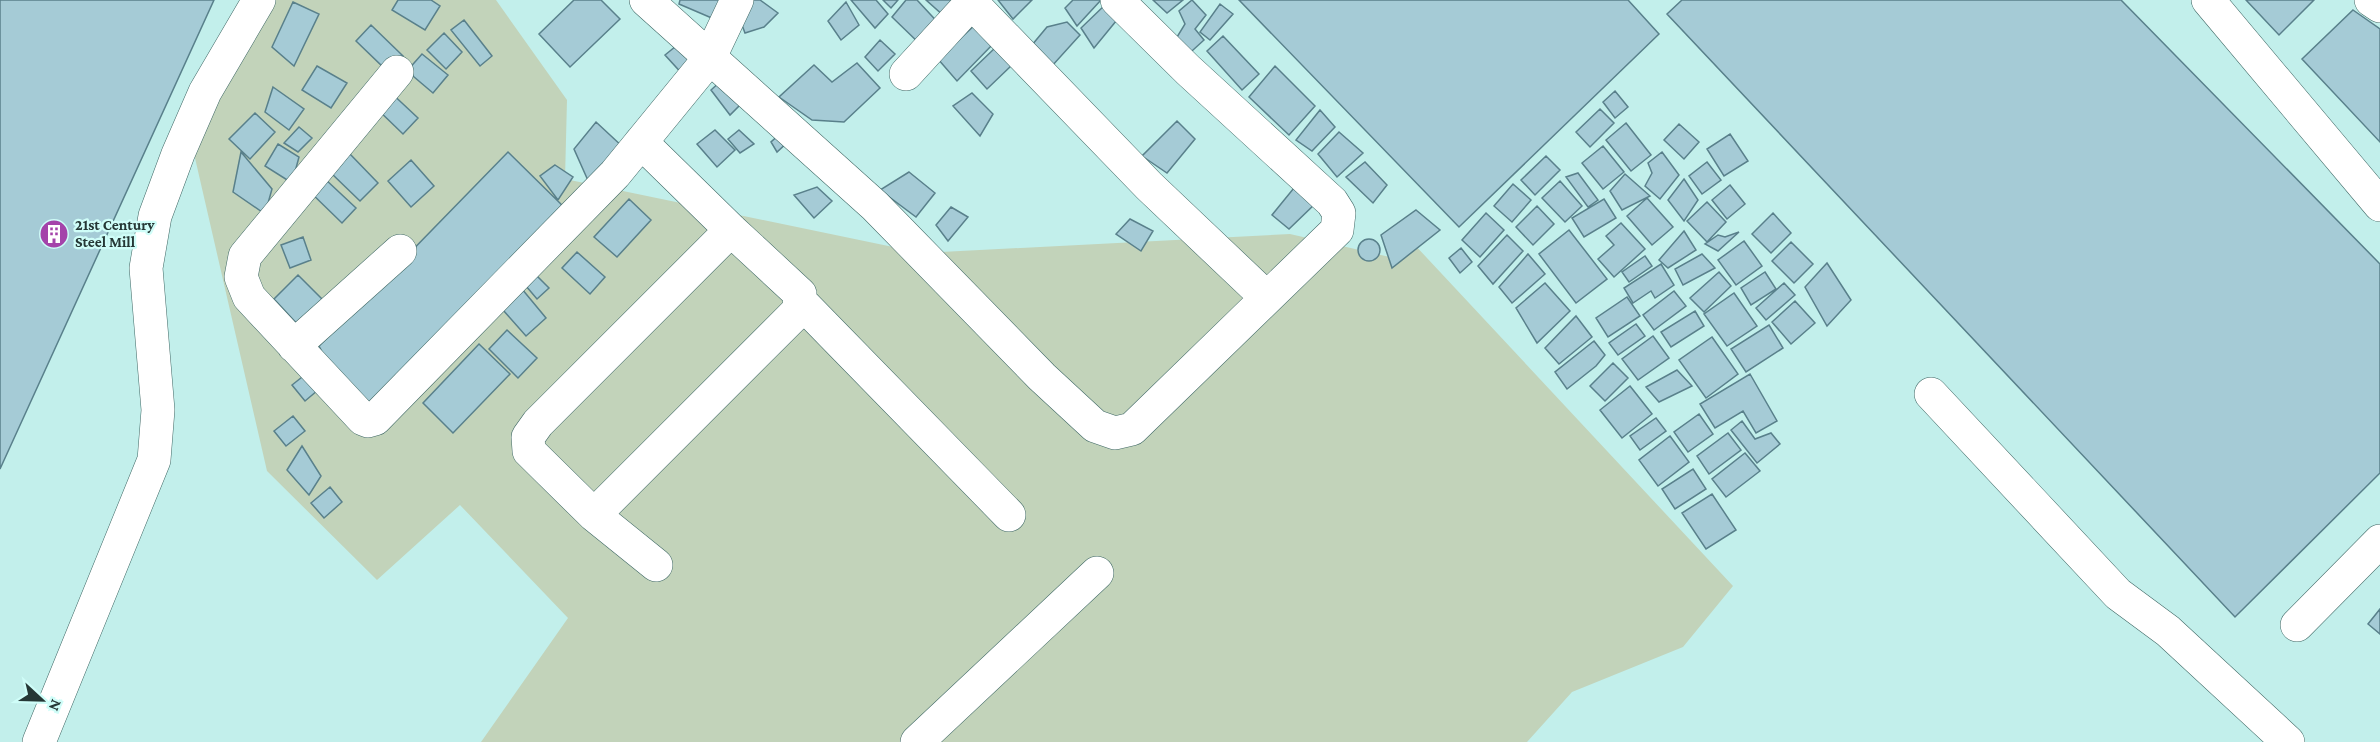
<svg xmlns="http://www.w3.org/2000/svg" width="2380" height="742" font-family="'Crimson Pro',serif">
  <style>
    .green { fill: #c2d3ba }
    .building { fill: #a5cbd6; stroke: #59808b; stroke-width: 1.5 }
    .lines { fill: none; stroke-linecap: round; stroke-linejoin: round }
    .minor-casing { stroke: #3f6865; stroke-width: 34 }
    .minor { stroke: #fff; stroke-width: 33 }
    .labels { text-anchor: middle; dominant-baseline: central; stroke-width: 4.5; stroke-linejoin: round; paint-order: stroke }
    .poi-label { font-size: 15px; font-weight: bold; fill: #253735; stroke: #cffdf8; text-anchor: start }
  </style>
  <rect width="100%" height="100%" fill="#c2efeb"/>
  <path class="green" d="M267,0H496L567,100L565,179L922,253L1290,234L1394,258L1413,243L1733,586L1683,647L1572,692L1527,742H481L568,618L460,505L377,580L267,471L192,145Z"/>
  <path class="building" d="M0,0H214L0,469Z
    M398,0H431L440,6L425,30L392,10Z
    M574,0H601L620,19L570,67L539,34Z
    M680,0H724L714,19L679,4Z
    M753,0H760L778,13L764,27L745,33L739,17Z
    M851,0H876L888,14L875,28Z
    M883,0H898L891,8Z
    M906,0H917L943,28L922,46L892,17Z
    M926,0H952L944,16Z
    M998,0H1032L1013,19Z
    M1073,0H1101L1077,26L1065,8Z
    M1153,0H1183L1167,13Z
    M1192,0L1206,15L1195,29L1204,40L1181,61L1171,47L1185,24L1179,11Z
    M1239,0H1628L1659,34L1459,227Z
    M1682,0H2121L2380,264V473L2235,617L1667,14Z
    M2246,0H2314L2279,35Z
    M293,2L319,14L294,66L272,47Z
    M846,2L859,25L841,40L828,21Z
    M1108,2L1121,15L1094,48L1081,28Z
    M1220,4L1233,14L1210,40L1200,32Z
    M2353,10L2380,29V142L2302,59Z
    M464,20L492,56L480,66L451,30Z
    M1067,22L1080,35L1052,66L1032,45L1047,27Z
    M976,24L994,43L957,81L938,59Z
    M371,25L403,56L381,65L356,41Z
    M444,33L462,52L446,69L427,50Z
    M1223,36L1259,74L1242,90L1207,51Z
    M880,40L895,54L878,71L865,57Z
    M681,42L698,62L686,78L665,55Z
    M996,47L1012,65L987,89L971,71Z
    M422,54L448,75L433,93L407,71Z
    M857,63L880,88L844,122L812,120L779,97L814,65L832,82Z
    M317,66L347,83L331,108L302,90Z
    M1275,66L1315,106L1289,135L1249,97Z
    M721,81L745,100L730,115L711,90Z
    M273,87L304,109L289,130L265,112Z
    M387,89L418,118L403,134L372,104Z
    M1615,91L1628,107L1615,118L1603,102Z
    M972,93L993,114L980,136L953,106Z
    M1600,109L1614,123L1590,147L1576,132Z
    M1320,110L1335,127L1312,151L1296,140Z
    M255,113L275,132L250,159L229,139Z
    M1177,121L1195,139L1167,173L1142,156Z
    M596,122L624,148L590,185L574,149Z
    M1626,123L1651,155L1631,171L1606,140Z
    M1679,124L1699,142L1684,159L1664,140Z
    M299,127L312,138L298,152L284,143Z
    M715,130L735,150L717,167L697,144Z
    M739,130L754,144L740,153L728,139Z
    M1339,132L1363,153L1337,177L1318,154Z
    M781,133L790,140L777,152L771,142Z
    M1730,134L1748,161L1724,176L1707,149Z
    M278,144L299,157L292,183L265,166Z
    M1603,146L1624,172L1603,189L1582,163Z
    M241,152L272,189L265,214L233,192Z
    M508,152L570,213L379,408L340,386L319,346Z
    M1662,152L1679,175L1660,199L1645,186L1652,173L1648,163Z
    M349,153L378,183L360,201L331,173Z
    M1546,156L1560,170L1535,195L1521,180Z
    M411,160L434,186L411,207L388,181Z
    M1365,162L1387,185L1373,203L1346,177Z
    M1707,162L1721,180L1702,194L1689,176Z
    M555,165L573,177L558,200L540,176Z
    M909,172L935,193L916,217L880,190Z
    M1578,173L1598,200L1588,207L1566,177Z
    M1625,174L1650,196L1622,210L1610,191Z
    M324,178L356,208L342,223L306,188Z
    M1684,179L1698,200L1684,221L1668,200Z
    M1560,181L1582,206L1565,222L1542,198Z
    M1298,183L1318,201L1289,229L1272,215Z
    M1513,184L1531,200L1512,222L1494,206Z
    M1730,185L1745,204L1727,219L1712,200Z
    M817,187L832,201L814,218L794,195Z
    M1647,198L1673,227L1652,245L1627,216Z
    M629,199L651,220L617,257L594,237Z
    M1604,199L1616,218L1584,237L1572,218Z
    M1707,202L1726,222L1707,242L1687,221Z
    M1537,206L1554,224L1533,245L1516,227Z
    M951,207L968,217L948,241L936,225Z
    M1416,210L1440,230L1392,268L1381,235Z
    M1486,213L1504,230L1480,257L1462,240Z
    M1773,213L1791,233L1771,253L1752,234Z
    M1130,219L1153,231L1141,251L1116,234Z
    M1621,223L1645,249L1614,277L1598,259L1614,245L1606,236Z
    M1569,230L1607,279L1576,303L1539,254Z
    M1684,231L1696,250L1668,268L1659,260Z
    M1739,232L1718,251L1705,244L1718,235L1725,237Z
    M1507,235L1523,251L1493,284L1478,266Z
    M303,237L311,260L290,268L281,245Z
    M1358 250a11 11 0 1 1 22 0a11 11 0 1 1-22 0Z
    M1744,241L1762,266L1736,285L1718,260Z
    M1791,242L1813,264L1794,283L1772,261Z
    M1461,248L1472,262L1460,273L1449,258Z
    M577,252L605,277L590,294L562,268Z
    M1528,254L1545,274L1512,303L1499,287Z
    M1702,254L1715,268L1683,285L1675,269Z
    M1645,256L1652,266L1629,282L1622,272Z
    M1827,263L1851,300L1827,326L1805,287Z
    M1661,264L1674,285L1655,298L1651,291L1633,303L1624,288Z
    M1719,272L1731,286L1704,312L1690,298Z
    M1765,272L1776,289L1751,305L1741,288Z
    M298,275L325,302L300,327L274,299Z
    M537,276L549,288L537,299L526,286Z
    M517,283L546,318L526,336L495,301Z
    M1545,283L1570,311L1537,343L1516,308Z
    M1784,283L1795,295L1766,320L1756,308Z
    M1674,291L1686,306L1654,330L1643,315Z
    M1734,293L1757,326L1727,346L1704,314Z
    M1627,297L1640,316L1608,337L1596,318Z
    M1795,301L1815,323L1791,344L1772,322Z
    M1695,311L1704,326L1671,347L1661,332Z
    M1576,316L1592,337L1559,364L1545,348Z
    M1636,324L1645,336L1618,355L1609,343Z
    M1769,325L1783,348L1746,372L1731,349Z
    M507,330L537,358L518,378L489,349Z
    M1653,336L1669,358L1638,380L1622,359Z
    M1712,337L1738,374L1706,398L1679,360Z
    M1594,341L1605,355L1596,366L1567,389L1555,372Z
    M479,344L510,374L453,433L423,403Z
    M1613,363L1628,378L1605,401L1590,386Z
    M311,370L324,385L305,401L292,385Z
    M1677,370L1692,386L1659,402L1646,387Z
    M1750,374L1777,421L1756,433L1743,411L1715,428L1700,404Z
    M1630,386L1652,414L1622,438L1600,410Z
    M1699,414L1713,434L1688,452L1674,432Z
    M293,416L305,431L286,446L274,431Z
    M1656,418L1666,431L1640,450L1630,436Z
    M1742,421L1755,439L1771,433L1780,444L1757,463L1731,430Z
    M1728,433L1741,450L1709,474L1697,456Z
    M1670,436L1689,462L1658,486L1639,460Z
    M302,446L321,476L309,495L287,470Z
    M1745,453L1760,471L1726,497L1712,479Z
    M1693,469L1706,489L1675,509L1662,489Z
    M330,487L342,502L324,518L311,503Z
    M1712,494L1736,530L1706,549L1682,513Z
    M2380,609V634L2368,624Z"/>
  <g class="lines">
    <g class="minor-casing">
      <path id="minor" d="M646,0L875,206L1042,377L1095,426L1115,433L1132,429L1337,230L1339,213L1332,202L1188,70L1117,0
        M969,0L1149,186L1267,298
        M2208,0L2380,205
        M2371,0L2380,6
        M397,72L245,256L241,277L249,297L363,419L368,421L375,419L615,174L709,59L737,0
        M906,74L971,3
        M641,142L731,230L800,294L799,310L594,515L656,565
        M801,302L1009,515
        M294,346L400,251
        M1931,394L2118,594L2168,631L2288,742
        M594,515L529,451L528,437L538,423L731,230
        M2297,625L2380,541
        M39,742L154,460L158,410L146,268L155,216L178,154L205,92L259,0
        M917,742L1097,573"/>
    </g>
    <use href="#minor" class="minor"/>
  </g>
  <defs>
    <g id="building-disc" transform="scale(1.5)"><circle r="9.5" fill="#a443aa" stroke="#cffdf8"/><path d="M-4-6H4V6H1V3H-1V6H-4ZM-2.5-4.3h1.7v1.8h-1.7ZM.8-4.3h1.7v1.8H.8ZM-2.5-1h1.7V.8h-1.7ZM.8-1h1.7V.8H.8Z" fill="#fff"/></g>
  </defs>
  <g fill-rule="evenodd">
    <use href="#building-disc" x="54" y="234"/>
  </g>
  <g class="labels">
    <g class="poi-label">
      <text x="75" y="225">21st Century<tspan x="75" dy="17">Steel Mill</tspan></text>
    </g>
  </g>
  <g transform="translate(42 700) rotate(112)" stroke="#cffdf8" stroke-width="4.5" paint-order="stroke">
  <path d="M0-4.5L10 22L0 15L-10 22Z" fill="#253735"/>
  <text y="-9" font-size="16" font-weight="bold" text-anchor="middle" fill="#253735">N</text>
  </g>
</svg>
